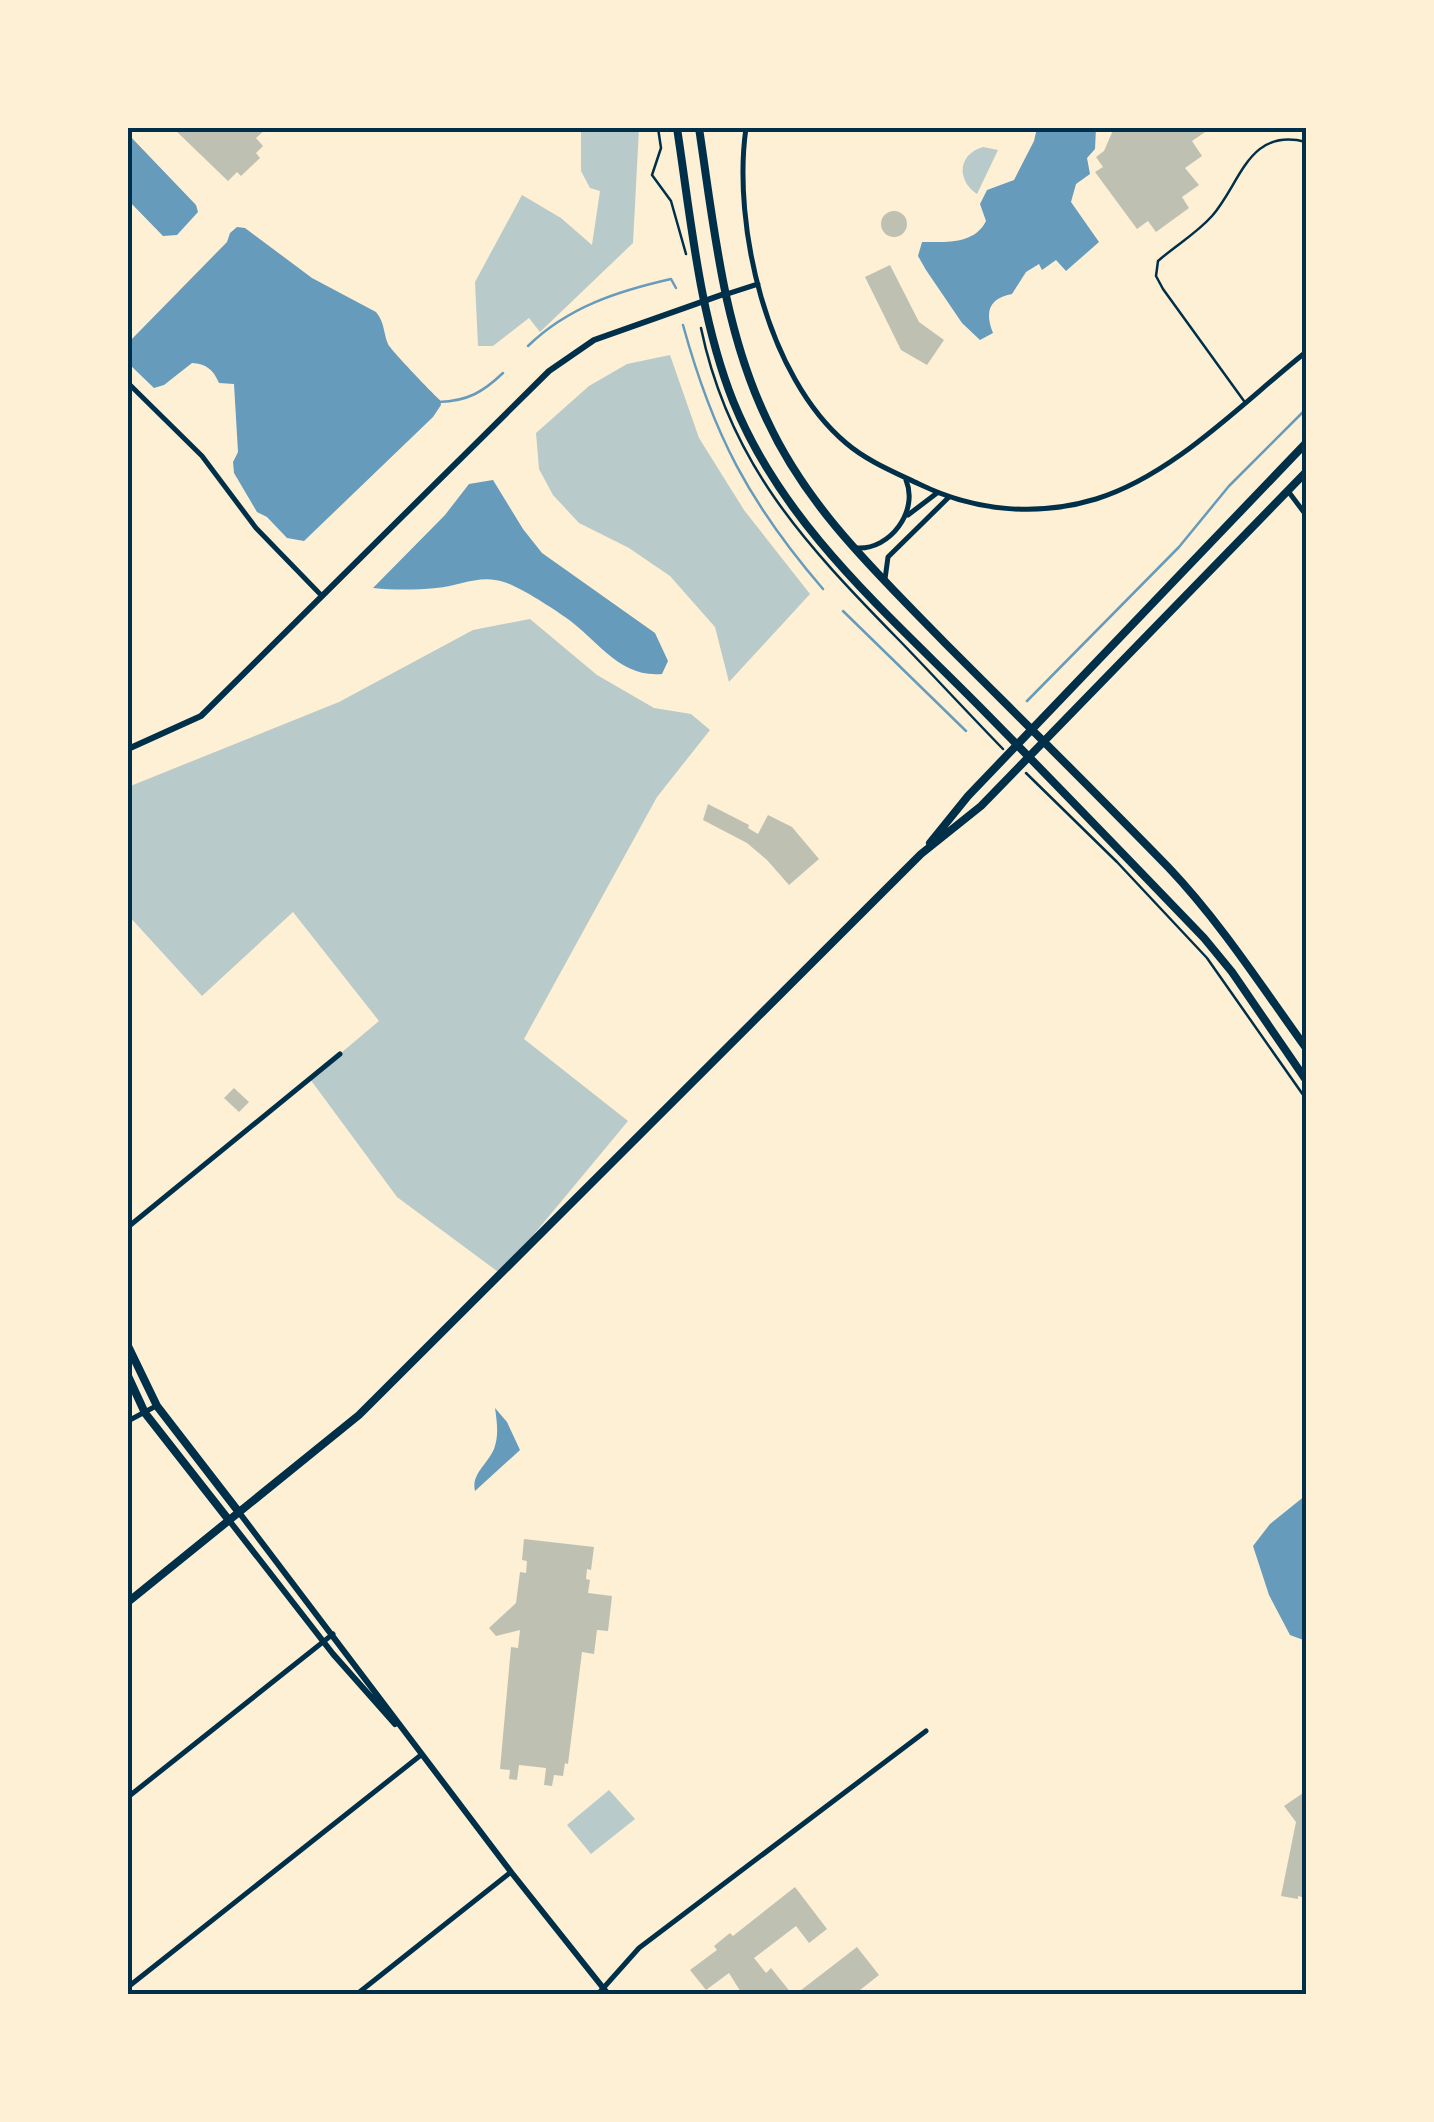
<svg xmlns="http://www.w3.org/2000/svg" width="1434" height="2122" font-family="'Golos Text',sans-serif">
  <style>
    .green { fill: #b9caca }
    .water { fill: #669bbc }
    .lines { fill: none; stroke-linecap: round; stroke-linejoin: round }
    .stream { stroke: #669bbc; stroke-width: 2.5 }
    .building { fill: #bec0b2 }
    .path { stroke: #003049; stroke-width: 2.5 }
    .service { stroke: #003049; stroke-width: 2.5 }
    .minor { stroke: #003049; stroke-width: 5 }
    .tertiary { stroke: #003049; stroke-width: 6 }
    .secondary { stroke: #003049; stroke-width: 8 }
    .neatline { fill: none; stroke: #003049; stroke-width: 4 }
  </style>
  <rect width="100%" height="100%" fill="#fdf0d5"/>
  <path class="green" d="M581,128H639L633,243L540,332L529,318L493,346H478L475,282L522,195L561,218L592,245L600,191L590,188L581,171Z
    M983,147L998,150L977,194C956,180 958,154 983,147Z
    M670,355L699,438L744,510L810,594L729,682L715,627L670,576L629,548L579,523L553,495L539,469L536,433L589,386L627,364Z
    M530,619L597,675L654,708L691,714L710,730L657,797L524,1039L628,1121L501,1274L397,1197L310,1079L379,1021L293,912L202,996L128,915V787L339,702L473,630Z
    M609,1790L635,1819L591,1854L567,1825Z"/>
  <path class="water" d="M1037,128H1096L1095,149L1087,158L1090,174L1076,184L1071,202L1099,242L1066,271L1056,260L1042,270L1039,264L1026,272L1012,294C990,298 984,311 993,333L980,340L962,323L926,270L918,256L922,242C945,242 974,245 986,221L980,204L987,190L1014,180L1034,141Z
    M128,134L196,205L198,212L177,235L163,236L128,200Z
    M237,227L245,228L312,278L376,312C385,323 383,332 388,344C389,348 434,395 440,400L441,405L433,417L304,541L287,538L267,517L257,512L234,473L233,462L238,452L234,384L219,383C213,369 206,364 192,363L164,385L154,388L128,363V343L227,242L230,233Z
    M493,480L523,529L542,553L655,633L668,661L662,674C619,678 597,639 565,617C551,607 520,587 504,582C479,574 461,586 436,588C414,590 394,590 373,588L445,515L469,484Z
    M495,1408L507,1422L520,1450L475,1491C471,1474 487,1465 494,1449C499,1436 497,1422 495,1408Z
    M1306,1495V1641L1290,1635L1269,1595L1253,1546L1270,1524Z"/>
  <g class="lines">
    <path class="stream" d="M683,325C713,434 749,503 823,589
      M528,346C568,307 618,291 671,279L676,288
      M439,402C468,401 483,392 503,373
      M843,611L966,731
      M1027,701L1179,547L1229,486L1306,409"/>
  </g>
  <path class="building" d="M173,128H267L256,138L263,146L256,153L260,158L241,176L237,172L228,181Z
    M1114,128H1211L1192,141L1202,156L1185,168L1199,185L1182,197L1189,208L1156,232L1148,221L1137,229L1095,172L1103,167L1096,157L1104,151Z
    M881 224a13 13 0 1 1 26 0a13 13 0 1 1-26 0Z
    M890,265L919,322L944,340L927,365L901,350L865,277Z
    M708,804L749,825L748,828L758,834L768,815L792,827L819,859L789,885L767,860L747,843L703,820Z
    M234,1088L249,1102L239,1112L224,1098Z
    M524,1539L594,1547L591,1570L587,1569L586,1579L590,1580L588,1593L612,1596L608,1631L597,1630L594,1654L582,1652L568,1764L565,1763L563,1776L554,1775L552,1786L544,1785L546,1768L519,1765L517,1780L509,1779L510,1770L500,1769L511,1647L518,1648L520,1630L496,1636L489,1628L516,1603L520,1572L526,1573L527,1561L522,1560Z
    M1306,1791V1898L1298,1896V1899L1281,1896L1296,1822L1284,1806Z
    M795,1887L827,1929L809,1943L796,1926L754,1958L766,1973L771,1968L792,1994H742L729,1973L706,1990L690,1970L717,1950L714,1946L730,1933L733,1936Z
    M857,1947L879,1975L855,1994H796Z"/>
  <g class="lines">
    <path class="path" d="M658,128L661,148L652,175L671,201L686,254
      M701,328C729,463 805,544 898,639C933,675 968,713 1003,749
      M1026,773L1117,862L1207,958L1306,1099"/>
    <path class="service" d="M1244,401L1163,289L1156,276L1158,261C1176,245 1196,234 1212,216C1241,183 1248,127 1306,142"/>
    <path class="minor" d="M746,128C732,225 767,377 846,443C867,461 894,472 919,484C974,511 1037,517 1096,499C1174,475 1243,402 1306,352
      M727,294L758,284
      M128,383L202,456L256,528L321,595
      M1288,491L1306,515
      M908,515L937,493
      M857,548C890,550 919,511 906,480
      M885,579L888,557L949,497
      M128,1227L340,1054
      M128,1421L156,1406
      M128,1797L333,1634
      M128,1987L421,1755
      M357,1994L511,1872
      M598,1994L639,1948L926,1731"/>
    <path class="tertiary" d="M128,749L201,716L549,371L594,340L724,294
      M238,1511L511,1872L608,1994
      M228,1519L333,1654L395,1724"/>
    <path class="secondary" d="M677,128C691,219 699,315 733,401C783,525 886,612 978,705C1054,782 1129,860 1204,938L1232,972L1306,1080
      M699,128C714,227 723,328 767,420C808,509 878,574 945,643C1020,718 1095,792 1169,868C1221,923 1262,987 1306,1048
      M930,843L968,796L1306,443
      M128,1346L157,1406L238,1511
      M128,1376L145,1413L228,1519
      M128,1602L359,1415L921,854L981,806L1306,472"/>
  </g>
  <rect width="1434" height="2122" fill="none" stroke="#fdf0d5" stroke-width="260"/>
  <rect x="130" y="130" width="1174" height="1862" class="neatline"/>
</svg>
